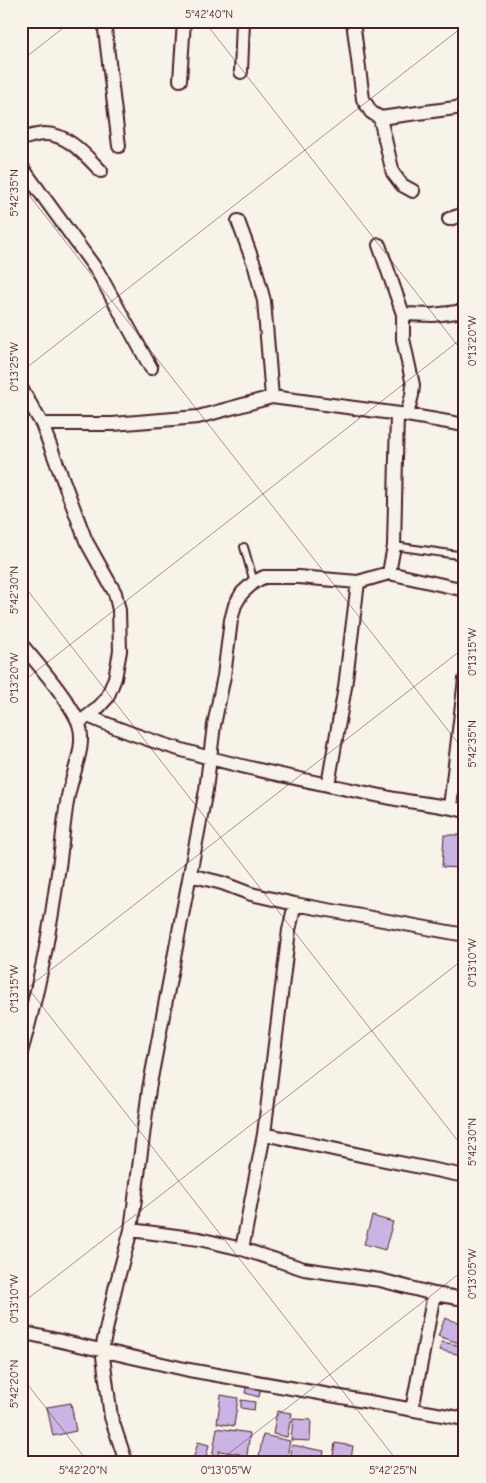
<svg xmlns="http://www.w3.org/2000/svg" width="486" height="1483" font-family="'Comic Neue',sans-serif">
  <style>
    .building { fill: #cab4e4; stroke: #4a1f2b }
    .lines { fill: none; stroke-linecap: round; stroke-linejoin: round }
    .lane-casing { stroke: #4a1f2b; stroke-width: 10 }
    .street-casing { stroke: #4a1f2b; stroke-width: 16 }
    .lane { stroke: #f7f3e8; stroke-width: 6 }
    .street { stroke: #f7f3e8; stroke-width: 12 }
    .ticks { fill: none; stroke: #4a1f2b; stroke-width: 1; stroke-opacity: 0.45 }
    .neatline { fill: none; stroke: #4a1f2b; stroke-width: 2 }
    .ticks-label { font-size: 12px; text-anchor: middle; fill: #4a1f2b }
  </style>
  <rect width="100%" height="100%" fill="#f7f3e8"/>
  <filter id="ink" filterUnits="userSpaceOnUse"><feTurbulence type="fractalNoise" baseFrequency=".02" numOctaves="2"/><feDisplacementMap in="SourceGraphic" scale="10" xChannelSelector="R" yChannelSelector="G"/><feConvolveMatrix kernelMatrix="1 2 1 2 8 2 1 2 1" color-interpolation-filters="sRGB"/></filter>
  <g filter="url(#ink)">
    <path class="building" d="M444,835H460L458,868L442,867Z
      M372,1216L393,1222L385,1250L364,1244Z
      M445,1318L465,1325V1345L438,1336Z
      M442,1342L463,1346L461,1355L440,1350Z
      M247,1384L261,1387L259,1397L245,1393Z
      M221,1395L238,1398L234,1426L217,1423Z
      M241,1400L255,1402L254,1410L241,1408Z
      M71,1403L76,1431L53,1436L47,1407Z
      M277,1411L292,1413L287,1437L273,1434Z
      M293,1419L311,1420L310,1441L291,1440Z
      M217,1428L250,1433L246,1462H239L240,1454L219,1451L218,1459L212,1458Z
      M263,1435L290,1441L286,1462H258Z
      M198,1442L209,1445L205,1462L193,1460Z
      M335,1443L353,1446L351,1459L333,1456Z
      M292,1445L324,1451L322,1462H290Z"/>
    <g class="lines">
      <g class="lane-casing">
        <path id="lane" d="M394,546L465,556
          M244,547L254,582"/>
      </g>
      <g class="street-casing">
        <path id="street" d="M104,21L119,146
          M353,21L363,99L371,112L380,118L463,107
          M241,72L243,21
          M180,80L184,21
          M380,118L393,173L402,185L413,191
          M21,139C29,137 37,134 45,134C68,134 86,156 101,171
          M21,166L98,272L151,368
          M449,219L465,214
          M238,221L255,267L264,301L272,397
          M379,245L403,314V339L413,385L412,395L407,415
          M403,314L433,315L465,311
          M21,388L42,424L86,541L115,593L119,610L120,651L115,678L107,698L97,709L84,719
          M42,424H113L198,417L272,397L407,415L465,425
          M389,573L394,546L397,414
          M21,644C38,664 70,701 79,724C87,748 70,777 67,802C63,825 62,850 58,873C50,933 38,994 21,1052
          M88,716C183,758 286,776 386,797C412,803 439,804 465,811
          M328,785L345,687L358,582
          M450,807L465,679
          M190,875L222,883L251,894L295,904L289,930L264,1134L242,1249
          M295,904L465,935
          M264,1134L365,1156L465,1176
          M131,1230L199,1239L242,1249L304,1269L380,1280L434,1294L465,1299
          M21,1332L189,1370L465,1419
          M412,1410L434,1294
          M126,1462L111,1417L102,1349L115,1289L131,1230L149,1089L206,790L214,725L224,676L231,620L235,605L242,593L254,582L264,577H298L358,582L389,573L465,590"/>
      </g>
      <use href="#lane" class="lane"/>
      <use href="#street" class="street"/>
    </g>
  </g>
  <path class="ticks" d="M204,21L465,355M21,61L72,21M21,185L465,752M21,372L465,25M21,582L465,1150M21,683L465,336M21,979L398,1462M21,993L465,647M21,1304L465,958M21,1376L88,1462M218,1462L465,1269"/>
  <rect width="486" height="1483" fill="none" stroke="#f7f3e8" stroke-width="55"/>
  <rect x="28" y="28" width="430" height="1428" class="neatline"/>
  <g class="ticks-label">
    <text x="209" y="18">5°42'40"N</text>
    <text transform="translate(14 193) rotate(-90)" y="4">5°42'35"N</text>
    <text transform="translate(472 341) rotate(-90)" y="4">0°13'20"W</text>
    <text transform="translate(14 367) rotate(-90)" y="4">0°13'25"W</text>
    <text transform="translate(14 590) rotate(-90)" y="4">5°42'30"N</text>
    <text transform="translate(472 652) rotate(-90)" y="4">0°13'15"W</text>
    <text transform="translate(14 678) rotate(-90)" y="4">0°13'20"W</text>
    <text transform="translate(472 744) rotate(-90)" y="4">5°42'35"N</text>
    <text transform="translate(472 963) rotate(-90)" y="4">0°13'10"W</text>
    <text transform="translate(14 989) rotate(-90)" y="4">0°13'15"W</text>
    <text transform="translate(472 1142) rotate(-90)" y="4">5°42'30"N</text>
    <text transform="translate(472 1274) rotate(-90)" y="4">0°13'05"W</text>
    <text transform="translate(14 1299) rotate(-90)" y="4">0°13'10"W</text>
    <text transform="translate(14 1384) rotate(-90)" y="4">5°42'20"N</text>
    <text x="83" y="1474">5°42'20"N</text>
    <text x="226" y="1474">0°13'05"W</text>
    <text x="393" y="1474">5°42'25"N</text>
  </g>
</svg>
